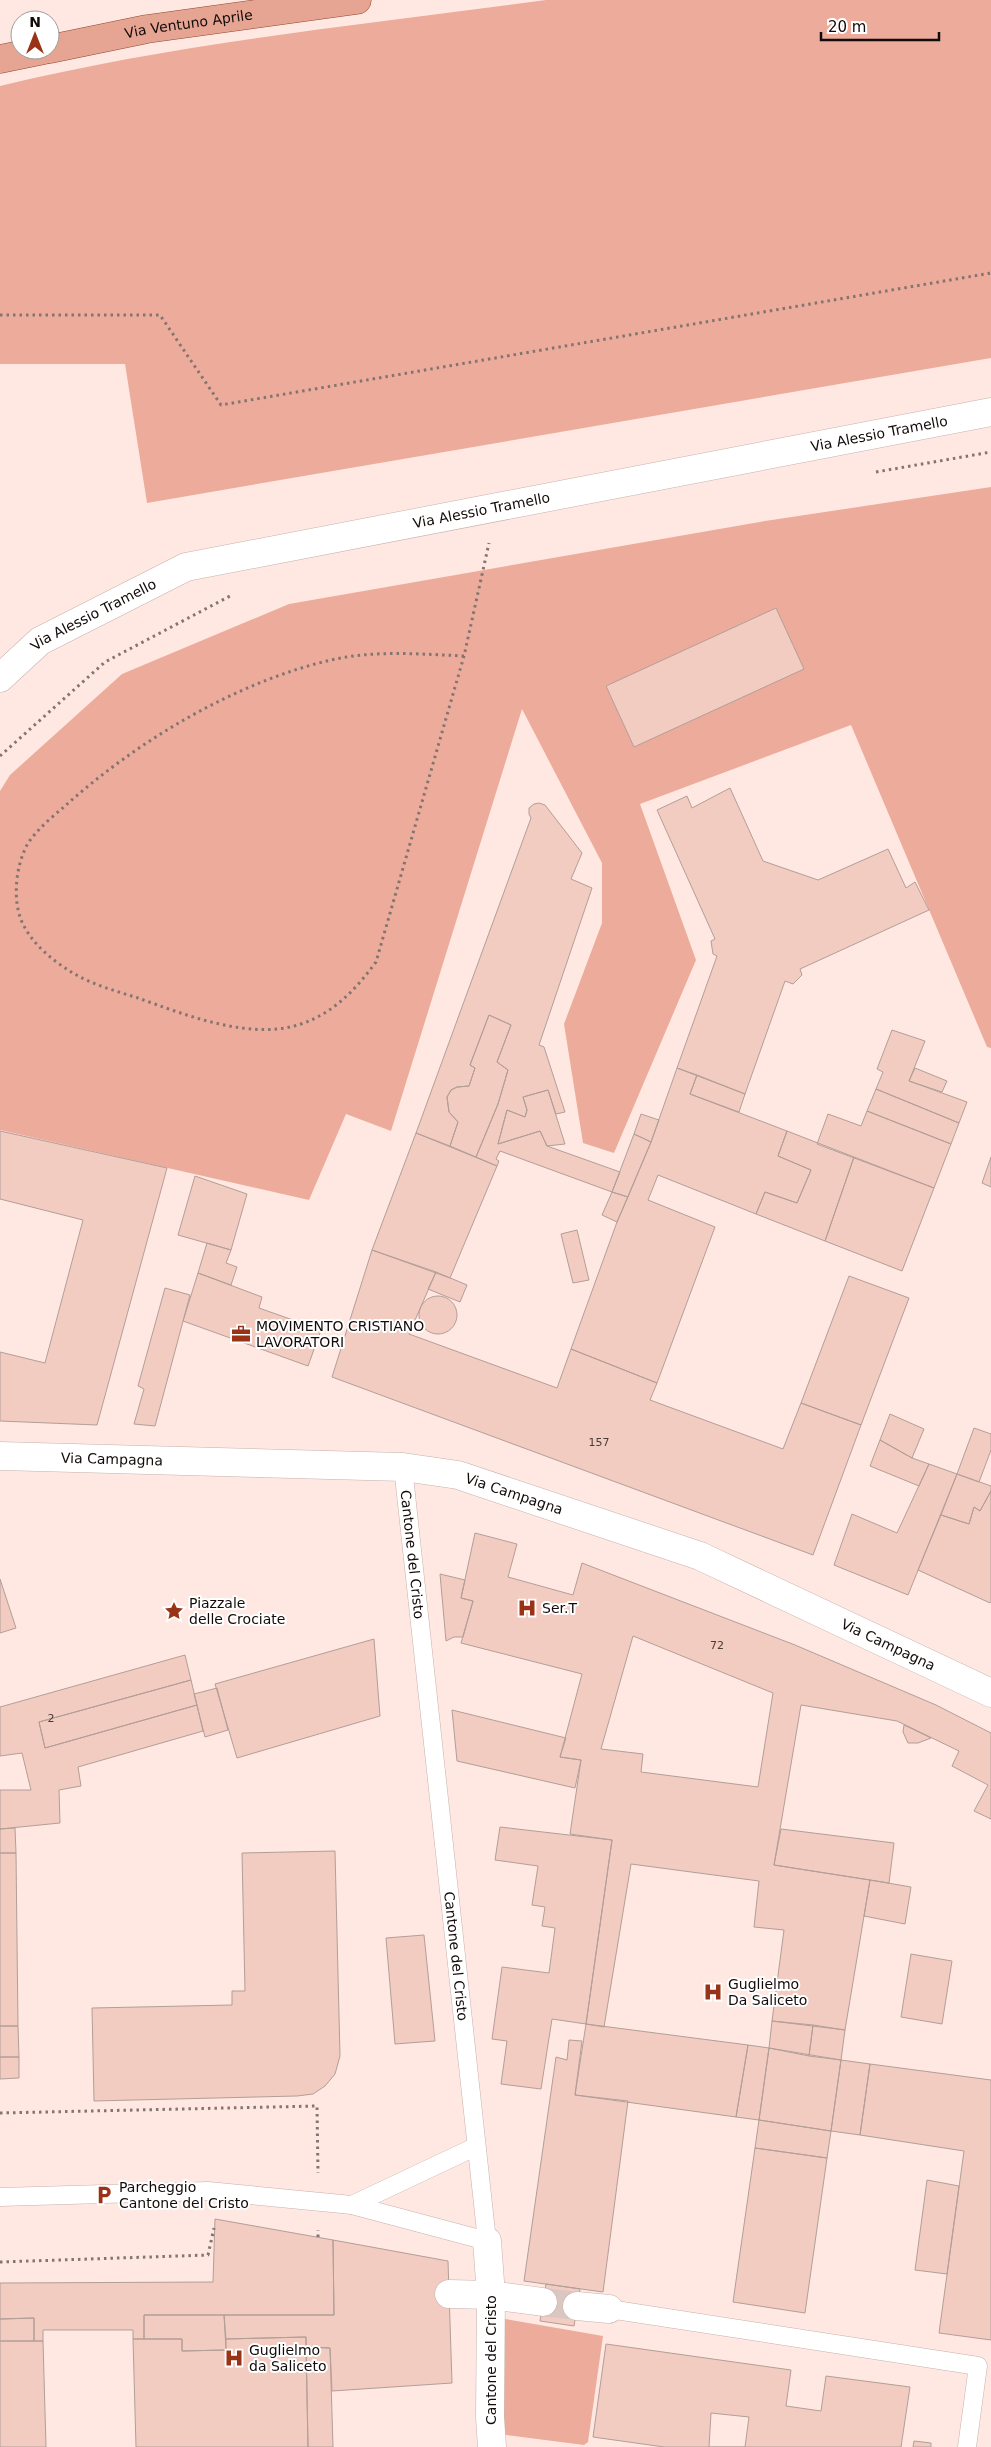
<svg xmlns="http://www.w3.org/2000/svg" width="991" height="2447" font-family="'DejaVu Sans',sans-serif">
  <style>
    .green { fill: #edac9b }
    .building { fill: #f2cbc1; stroke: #b39e98; fill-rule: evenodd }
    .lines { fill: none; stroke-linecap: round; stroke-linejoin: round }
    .street-tunnel { stroke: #dbc7c1; stroke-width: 28; stroke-dasharray: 28 14; stroke-linecap: butt }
    .lane-casing { stroke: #c7b1ab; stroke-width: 19 }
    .street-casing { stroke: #c7b1ab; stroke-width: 29 }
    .primary-casing { stroke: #914733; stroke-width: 29 }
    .path { stroke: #837471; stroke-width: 3; stroke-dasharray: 2.5 4; stroke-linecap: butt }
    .lane { stroke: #fff; stroke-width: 18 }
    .street { stroke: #fff; stroke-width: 28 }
    .primary { stroke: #e6a492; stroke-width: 28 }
    .labels { text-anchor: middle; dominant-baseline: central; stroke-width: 4; stroke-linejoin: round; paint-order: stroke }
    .number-label { font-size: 11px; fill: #4a3b37 }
    .street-label { font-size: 14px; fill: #120b09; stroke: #fff }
    .poi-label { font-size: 14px; fill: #120b09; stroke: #fff; text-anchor: start }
  </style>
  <rect width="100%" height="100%" fill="#ffe8e2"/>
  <path class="green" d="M546,0H991V358L147,503L125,364H0V86C179,42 364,25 546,0Z
    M991,487V1048L987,1047L851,725L640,804L696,960L614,1153L583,1143L564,1024L602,923V863L522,709L391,1131L346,1114L309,1200L0,1130V791L10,775L122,674L289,604L765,521Z
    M505,2319L603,2336L588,2442L584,2445L499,2434Z"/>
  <path class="building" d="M776,608L804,669L634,747L606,686Z
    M730,788L763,861L818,880L888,849L906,888L915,882L929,910L800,969L802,975L793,984L785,981L745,1094L677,1068L717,956L713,954L711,941L715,939L657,810L687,796L692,808Z
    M539,803L545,805L582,853L571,879L592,888L539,1045L544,1047L565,1112L556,1114L548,1090L523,1097L527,1110L525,1117L507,1110L498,1144L540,1131L547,1146L620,1172L612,1192L500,1151L496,1159L499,1161L497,1166L476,1157L498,1104L508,1070L497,1062L511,1025L489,1015L470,1065L475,1068L469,1086L457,1087L451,1090L447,1097L449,1112L458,1122L450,1146L416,1133L531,818L529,814V808L534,804Z
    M489,1015L511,1025L497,1062L508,1070L498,1104L476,1157L450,1146L458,1122L449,1112L447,1097L451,1090L457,1087L469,1086L475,1068L470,1065Z
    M892,1030L925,1041L909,1081L967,1102L959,1123L876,1089L883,1072L877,1069Z
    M677,1068L697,1075L690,1094L787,1131L778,1156L811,1170L797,1203L765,1192L756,1214L658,1175L648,1200L715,1227L657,1383L571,1349L617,1222L651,1142Z
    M915,1068L947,1081L942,1092L909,1081Z
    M697,1075L745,1094L739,1112L690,1094Z
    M876,1089L959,1123L951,1144L867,1111Z
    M548,1090L565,1144L547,1146L540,1131L498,1144L507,1110L525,1117L527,1110L523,1097Z
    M867,1111L951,1144L934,1188L817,1144L828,1114L861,1126Z
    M641,1114L659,1120L651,1142L634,1134Z
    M0,1131L167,1168L97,1425L0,1421V1352L45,1363L83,1220L0,1199Z
    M787,1131L854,1157L825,1241L756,1214L765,1192L797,1203L811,1170L778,1156Z
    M416,1133L497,1166L450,1278L372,1250Z
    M634,1134L651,1142L628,1197L612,1192Z
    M854,1157L934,1188L902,1271L825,1241Z
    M991,1157V1187L982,1183Z
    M195,1176L247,1194L231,1250L178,1235Z
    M612,1192L628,1197L617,1222L602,1215Z
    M577,1230L589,1280L573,1283L561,1234Z
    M207,1243L231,1250L226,1263L237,1267L231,1285L198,1273Z
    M372,1250L436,1272L409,1334L557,1388L571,1349L657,1383L650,1400L783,1449L801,1403L861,1425L813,1555L332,1377Z
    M436,1272L467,1285L460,1302L428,1289Z
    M198,1273L262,1297L259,1308L321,1330L308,1366L183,1321Z
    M849,1276L909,1298L861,1425L801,1403Z
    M165,1288L190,1295L155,1426L134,1424L144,1389L138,1386Z
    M419 1315a19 19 0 1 1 38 0a19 19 0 1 1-38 0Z
    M890,1414L924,1429L912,1458L880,1440Z
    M974,1428L991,1434V1450L979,1482L957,1474Z
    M880,1440L912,1458L929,1464L919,1486L870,1466Z
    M929,1464L957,1474L908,1595L834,1565L852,1514L897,1533Z
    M957,1474L991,1486V1491L980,1511L974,1507L969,1524L941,1515Z
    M991,1491V1601L990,1603L918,1570L941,1515L969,1524L974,1507L980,1511Z
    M475,1533L517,1544L508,1577L573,1595L582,1563L795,1645L936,1705L991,1733V1819L974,1811L988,1785L952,1766L959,1751L897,1721L801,1705L774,1865L870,1880L845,2030L772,2021L784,1930L754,1927L759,1881L631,1864L604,2027L586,2024L612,1840L570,1834L581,1760L560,1757L582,1674L461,1643L473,1601L461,1598ZM633,1636L773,1693L758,1787L641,1772L643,1754L601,1749Z
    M440,1574L465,1580L461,1598L473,1601L463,1637H454L446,1641Z
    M0,1579L16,1628L0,1633Z
    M374,1639L380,1716L237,1758L215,1684Z
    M185,1655L191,1680L39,1722L45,1748L197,1705L203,1731L78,1767L81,1786L59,1790L60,1823L0,1829V1790H31L22,1753L0,1756V1707Z
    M191,1680L197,1705L45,1748L39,1722Z
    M217,1688L228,1730L205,1737L194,1694Z
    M452,1710L566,1738L560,1757L581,1760L575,1788L457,1761Z
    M904,1725L931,1738L918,1743H908L903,1732Z
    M500,1827L612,1840L586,2024L552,2019L541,2089L501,2084L507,2041L492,2039L502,1967L549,1973L555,1928L542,1926L545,1907L532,1905L538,1866L495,1860Z
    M15,1828L16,1853H0V1829Z
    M781,1829L894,1843L889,1883L774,1865Z
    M335,1851L340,2056L335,2074L325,2086L313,2094L297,2096L94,2101L92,2008L232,2005V1991H245L242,1853Z
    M0,1853H16L18,2026H0Z
    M870,1880L911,1887L905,1924L864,1916Z
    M424,1935L435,2041L395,2044L386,1938Z
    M911,1954L952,1961L942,2024L901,2017Z
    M772,2021L813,2025L809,2056L769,2048Z
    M586,2024L748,2045L736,2117L575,2095Z
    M813,2025L845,2030L841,2060L809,2056Z
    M0,2026H18L19,2057H0Z
    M569,2040L582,2041L575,2095L628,2101L603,2292L524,2281L556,2057L567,2060Z
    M748,2045L769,2048L759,2120L736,2117Z
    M769,2048L841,2060L831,2131L759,2120Z
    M0,2057H19V2078L0,2079Z
    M841,2060L870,2064L860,2135L831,2131Z
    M870,2064L991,2080V2340L939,2333L964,2151L860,2135Z
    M759,2120L831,2131L827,2158L755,2148Z
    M755,2148L827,2158L805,2313L733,2302Z
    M927,2180L959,2186L947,2274L915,2270Z
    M215,2219L333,2240L334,2315H144V2339H133V2330H43V2341H34V2318L0,2319V2283L213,2282Z
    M333,2240L448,2261L452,2383L332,2391L330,2348L306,2347V2337L226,2339L224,2315H334Z
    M546,2284L580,2289L574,2326L540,2321Z
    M144,2315H224L226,2350L182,2351V2339H144Z
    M34,2318V2341H0V2319Z
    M306,2337L308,2447H136L133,2339H182V2351L226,2350V2339Z
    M0,2341H43L46,2447H0Z
    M606,2344L791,2370L786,2406L821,2411L826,2376L910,2387L901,2447H664L593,2437Z
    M306,2347L330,2348L333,2447H308Z
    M711,2413L749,2417L745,2447H709Z
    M914,2441L931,2443V2447H913Z"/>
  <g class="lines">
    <path class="street-tunnel" d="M543,2302L577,2306"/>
    <g class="lane-casing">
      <g id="lane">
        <path id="s1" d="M403,1467L487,2241L352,2205L475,2147"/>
        <path d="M0,2197L208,2191L352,2205"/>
        <path d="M609,2309L978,2366L967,2447"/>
      </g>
    </g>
    <g class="street-casing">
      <g id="street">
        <path id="s2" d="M0,678L40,641L186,567L991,412"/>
        <path id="s3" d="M0,1456L403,1467L458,1475L700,1556L991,1693"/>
        <path d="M487,2241L491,2295L490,2417L492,2447"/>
        <path d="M449,2294L491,2295L543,2302"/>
        <path d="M577,2306L609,2309"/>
      </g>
    </g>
    <g class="primary-casing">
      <g id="primary">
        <path id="s4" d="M50,49L147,29L357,0"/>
        <path d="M0,59L44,50"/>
      </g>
    </g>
    <path class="path" d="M0,315H160L221,405L991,273
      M876,472L991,452
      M464,656C420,654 374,650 331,660C236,682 137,741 65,806C52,817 36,830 27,845C16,866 12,899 22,922C32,944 53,961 73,973C93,985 116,991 138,998C186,1015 250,1041 301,1024C334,1013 356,989 376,962L464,656L489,543
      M0,756L105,662L230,596
      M0,2113L317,2106L318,2173
      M318,2237V2230
      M0,2262L208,2255L214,2228"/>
    <use href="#lane" class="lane"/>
    <use href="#street" class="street"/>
    <use href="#primary" class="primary"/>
  </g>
  <defs>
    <g id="office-bare" transform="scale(1.5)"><path d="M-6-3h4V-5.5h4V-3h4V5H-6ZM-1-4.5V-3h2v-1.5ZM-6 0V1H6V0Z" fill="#993216" stroke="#fff" stroke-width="2.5" paint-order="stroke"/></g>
    <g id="hospital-bare" transform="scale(1.5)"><path d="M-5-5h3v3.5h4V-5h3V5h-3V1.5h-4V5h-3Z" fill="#993216" stroke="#fff" stroke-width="2.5" paint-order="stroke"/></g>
    <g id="sight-bare" transform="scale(1.5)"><path d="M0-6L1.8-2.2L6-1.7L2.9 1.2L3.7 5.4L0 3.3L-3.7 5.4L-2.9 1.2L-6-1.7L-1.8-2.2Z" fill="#993216" stroke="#fff" stroke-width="2.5" paint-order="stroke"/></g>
    <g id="parking-bare" transform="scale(1.5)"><path d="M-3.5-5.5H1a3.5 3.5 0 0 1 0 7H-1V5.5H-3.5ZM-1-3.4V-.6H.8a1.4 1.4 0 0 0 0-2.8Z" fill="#993216" stroke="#fff" stroke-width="2.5" paint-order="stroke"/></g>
  </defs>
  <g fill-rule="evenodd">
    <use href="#office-bare" x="241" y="1334"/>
    <use href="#hospital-bare" x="527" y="1608"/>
    <use href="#sight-bare" x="174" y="1611"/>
    <use href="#hospital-bare" x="713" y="1992"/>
    <use href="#parking-bare" x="104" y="2195"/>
    <use href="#hospital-bare" x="234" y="2358"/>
  </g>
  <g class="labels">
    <g class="number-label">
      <text x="599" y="1442">157</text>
      <text x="717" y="1645">72</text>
      <text x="51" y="1718">2</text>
    </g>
    <g class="street-label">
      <text stroke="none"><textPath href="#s4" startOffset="141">Via Ventuno Aprile</textPath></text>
      <text stroke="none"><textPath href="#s2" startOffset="924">Via Alessio Tramello</textPath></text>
      <text stroke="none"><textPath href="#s2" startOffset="519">Via Alessio Tramello</textPath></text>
      <text stroke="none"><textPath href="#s2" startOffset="114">Via Alessio Tramello</textPath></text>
      <text stroke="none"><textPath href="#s3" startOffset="112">Via Campagna</textPath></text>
      <text stroke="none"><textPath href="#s3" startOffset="518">Via Campagna</textPath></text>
      <text stroke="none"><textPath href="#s1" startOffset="88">Cantone del Cristo</textPath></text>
      <text stroke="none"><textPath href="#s3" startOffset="922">Via Campagna</textPath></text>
      <text stroke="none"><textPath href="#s1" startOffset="492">Cantone del Cristo</textPath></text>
      <text transform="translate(491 2360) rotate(-90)">Cantone del Cristo</text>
    </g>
    <g class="poi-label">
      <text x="256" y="1326">MOVIMENTO CRISTIANO<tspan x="256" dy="16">LAVORATORI</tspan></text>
      <text x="189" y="1603">Piazzale<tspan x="189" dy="16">delle Crociate</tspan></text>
      <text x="542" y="1608">Ser.T</text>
      <text x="728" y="1984">Guglielmo<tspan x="728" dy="16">Da Saliceto</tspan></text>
      <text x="119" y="2187">Parcheggio<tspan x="119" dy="16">Cantone del Cristo</tspan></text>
      <text x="249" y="2350">Guglielmo<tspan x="249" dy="16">da Saliceto</tspan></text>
    </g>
  </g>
  <g transform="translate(35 35)"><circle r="24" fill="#ffffff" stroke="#a09d9d"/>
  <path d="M0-4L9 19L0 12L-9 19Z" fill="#993216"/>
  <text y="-8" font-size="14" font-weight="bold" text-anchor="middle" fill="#120b09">N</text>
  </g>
  <path d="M821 32v8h118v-8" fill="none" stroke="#120b09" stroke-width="2.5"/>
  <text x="828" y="32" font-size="15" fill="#120b09" stroke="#ffffff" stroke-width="4" paint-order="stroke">20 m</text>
</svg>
